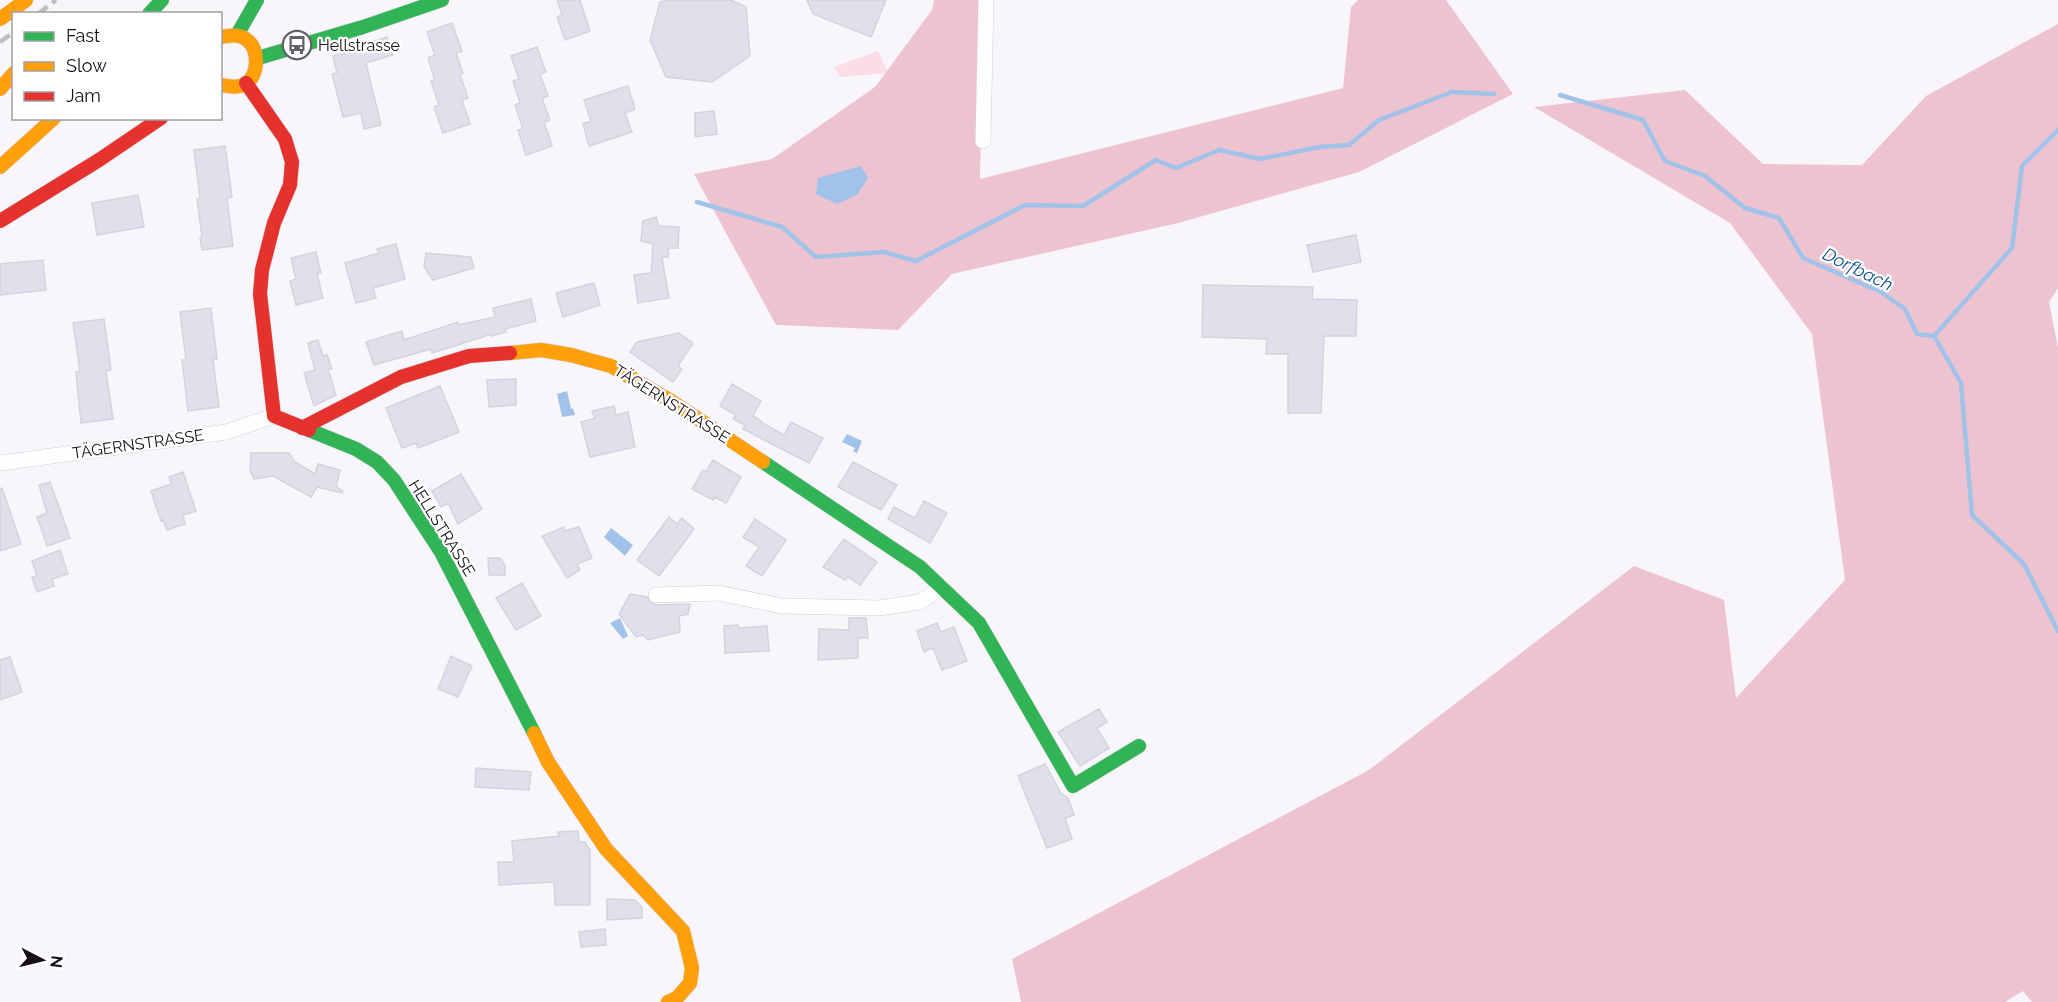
<svg xmlns="http://www.w3.org/2000/svg" width="2058" height="1002" font-family="Raleway,sans-serif">
  <style>
    .green { fill: #fadde6 }
    .forest { fill: #edc3d0 }
    .water { fill: #a2c3e9 }
    .lines { fill: none; stroke-linecap: round; stroke-linejoin: round }
    .stream { stroke: #a2c3e9; stroke-width: 4.5 }
    .building { fill: #e0e0ed; stroke: #d4d4dd; stroke-width: 1.5 }
    .street-casing { stroke: #d3cfd7; stroke-width: 16 }
    .fast-casing { stroke: #d3cfd7; stroke-width: 15 }
    .slow-casing { stroke: #d3cfd7; stroke-width: 15 }
    .jam-casing { stroke: #d3cfd7; stroke-width: 15 }
    .street { stroke: #fefefe; stroke-width: 15 }
    .fast { stroke: #30b455; stroke-width: 14 }
    .slow { stroke: #ff9f0a; stroke-width: 14 }
    .jam { stroke: #e5322d; stroke-width: 14 }
    .rail { stroke: #bebdc0; stroke-width: 4.5; stroke-dasharray: 12 6; stroke-linecap: butt }
    .labels { text-anchor: middle; dominant-baseline: central; stroke-width: 4.5; stroke-linejoin: round; paint-order: stroke }
    .poi-label { font-size: 16px; fill: #150f1a; stroke: #fff; text-anchor: start }
    .street-label { font-size: 16px; fill: #150f1a; stroke: #fff }
    .water-label { font-size: 18px; font-style: italic; fill: #125796; stroke: #fff }
  </style>
  <rect width="100%" height="100%" fill="#f8f6fb"/>
  <path class="green" d="M878,51L888,73L840,77L834,67Z"/>
  <path class="forest" d="M934,0H983L980,179L1343,88L1351,7L1358,0H1446L1513,94L1359,172L1178,223L952,274L898,330L776,325L694,174L772,159L875,87L932,10Z
    M2058,24V288L2049,302L2058,348V1002H2032L2023,991L2005,1002H1021L1012,959L1369,770L1634,566L1724,600L1736,698L1845,580L1812,334L1730,223L1534,107L1685,90L1763,164L1862,165L1926,96Z"/>
  <path class="water" d="M861,166L868,178L857,195L837,204L816,194L818,178Z
    M567,391L571,409L573,408L575,415L562,417L557,394Z
    M847,434L862,441L857,453L853,451L855,448L842,442Z
    M611,528L633,545L625,556L604,537Z
    M620,618L628,636L623,639L610,623Z"/>
  <g class="lines">
    <path class="stream" d="M1560,95L1643,120L1665,161L1705,176L1745,208L1779,218L1803,258L1881,292L1905,309L1917,334L1934,336L1961,383L1972,515L2024,564L2058,631
      M697,202L782,227L816,257L884,252L916,261L1025,205L1083,206L1156,160L1176,168L1219,150L1260,159L1320,147L1349,145L1379,120L1452,92L1494,94
      M1934,336L2012,248L2022,166L2058,130"/>
  </g>
  <path class="building" d="M557,0H580L590,31L565,40L557,17L562,15Z
    M668,0H731L746,7L750,56L712,82L666,77L650,40L660,2Z
    M807,0H886L871,37L813,14Z
    M452,23L462,51L456,53L463,73L460,74L468,98L462,100L470,124L443,133L434,107L439,105L431,81L435,80L428,58L435,55L427,32Z
    M387,37L393,55L366,63L381,125L364,129L361,113L343,117L332,74L337,73L333,56L373,46L372,42Z
    M537,47L546,72L540,74L548,96L542,98L550,120L544,122L552,146L526,155L518,130L523,129L515,105L520,103L513,81L519,79L511,56Z
    M628,86L635,109L625,113L632,132L589,146L583,124L591,121L584,100Z
    M714,111L717,134L695,137V113Z
    M225,146L232,197L227,198L233,246L202,250L200,238L202,237L197,199L200,198L194,150Z
    M138,195L144,227L97,235L92,203Z
    M656,217L659,226L679,227L678,248H669L668,257H662L669,298L638,303L634,275L651,273L653,244L641,241L643,221Z
    M1356,235L1361,262L1313,272L1307,245Z
    M396,244L405,279L373,288L376,298L356,303L345,263L379,253L377,249Z
    M316,252L321,273L317,274L323,298L296,305L290,281L296,279L291,258Z
    M426,253L471,257L474,268L433,280L424,266Z
    M43,260L46,290L0,295V264Z
    M594,283L600,305L563,317L556,293Z
    M1203,285L1313,287L1312,299L1357,300L1356,336H1324L1321,413H1288V354H1266L1267,339L1202,337Z
    M531,299L536,321L505,329L506,332L492,336V334L432,353L431,349L374,365L366,342L402,331L404,340L458,322V325L495,317L493,308Z
    M211,308L217,359H213L219,407L188,411L182,360H186L180,312Z
    M104,319L111,370L106,371L113,419L81,423L76,372L80,371L73,323Z
    M679,333L693,343L678,366L682,369L673,382L630,352L637,342Z
    M318,340L323,356L327,355L332,369H328L336,395L314,406L304,373L315,370L308,343Z
    M516,379V405L489,407L487,380Z
    M732,384L761,401L753,416L761,421V422L784,435L791,422L823,438L809,463L743,429L745,425L733,419L736,415L720,406Z
    M440,386L459,432L418,448L416,443L402,448L386,408Z
    M614,406L616,415L628,412L635,447L590,457L581,422L595,418L592,411Z
    M251,453H289L295,462L315,474L318,464L340,470L336,487L343,491L342,493L317,487L311,497L273,476L254,479L250,470Z
    M713,460L741,477L726,503L715,497L713,500L692,489L703,470L706,472Z
    M853,462L897,485L881,510L838,487Z
    M183,472L196,511L183,515L185,524L167,530L163,520L161,521L151,491L171,484L169,477Z
    M461,474L482,509L458,524L448,503L441,507L432,491Z
    M50,482L70,538L47,546L37,517L47,513L39,485Z
    M2,488L21,544L0,551V489Z
    M924,501L947,513L930,543L888,519L894,507L915,518Z
    M669,517L677,524L682,518L694,529L659,576L637,560Z
    M755,519L786,540L762,576L746,566L759,547L743,537Z
    M564,527V531L579,527L592,558L577,564L580,570L567,578L542,536Z
    M844,539L877,562L860,585L848,577L845,580L823,567Z
    M60,550L68,574L52,579L54,586L37,592L32,577L37,576L32,561Z
    M488,558H500L505,565V575H489Z
    M522,583L541,616L516,630L496,598Z
    M630,594L647,597L651,603L656,605L690,604L688,614L679,616L680,632L648,640L643,635L636,637L619,614Z
    M849,618H866L868,638H858V658L818,660L819,629L849,630Z
    M937,623L941,632L954,627L967,661L942,670L933,648L924,652L917,631Z
    M738,625L739,628L767,626L769,651L725,653L724,626Z
    M451,656L472,666L458,697L438,689Z
    M10,657L22,692L0,700V660Z
    M1099,709L1107,722L1097,728L1109,748L1080,766L1058,732Z
    M1045,764L1061,793L1068,798L1074,815L1065,818L1072,839L1047,848L1018,776Z
    M476,768L531,772L529,790L475,787Z
    M578,831L579,842H585L590,850V905H555L554,882L499,885L498,862H514L512,841L559,836L558,832Z
    M607,899L635,900L642,907V918L607,920Z
    M605,929L606,945L581,947L579,932Z"/>
  <g class="lines">
    <g class="street-casing">
      <path id="street" d="M983,141L986,0
        M0,463L226,432L274,416
        M656,595L719,593L782,606L879,608L920,602L942,587"/>
    </g>
    <g class="fast-casing">
      <path id="fast" d="M149,14L162,0
        M237,35L257,0
        M258,58L363,27L442,0
        M309,430L356,449L377,462L394,480L441,552L534,733
        M763,462L920,567L979,623L1073,786L1139,746"/>
    </g>
    <g class="slow-casing">
      <path id="slow" d="M0,19L26,0
        M220,37C229,36 239,33 247,40C259,49 259,73 247,83C239,89 229,86 220,85
        M0,89L14,73
        M0,167L54,118
        M510,353L541,350L571,355L611,366L671,401L763,462
        M534,733L548,762L606,849L683,931L692,968L690,983L677,998L668,1002"/>
    </g>
    <g class="jam-casing">
      <path id="jam" d="M246,83L285,139L292,162L290,185L274,223L262,270L260,294L274,416L309,430
        M0,221L99,160L161,118
        M302,428L401,377L469,356L510,353"/>
    </g>
    <use href="#street" class="street"/>
    <use href="#fast" class="fast"/>
    <use href="#slow" class="slow"/>
    <use href="#jam" class="jam"/>
    <path class="rail" d="M38,14L56,0
      M0,42L14,32"/>
  </g>
  <defs>
    <g id="bus-ring" transform="scale(1.5)"><circle r="9.5" fill="#fff" stroke="#646069" stroke-width="1.5"/><path d="M-5-6H5V4H4V6H2V4H-2V6H-4V4H-5ZM-3.5-4V0h7V-4ZM-3.5 1.2v1.5H-2V1.2ZM2 1.2v1.5H3.5V1.2Z" fill="#646069"/></g>
  </defs>
  <g fill-rule="evenodd">
    <use href="#bus-ring" x="297" y="45"/>
  </g>
  <g class="labels">
    <g class="poi-label">
      <text x="318" y="45">Hellstrasse</text>
    </g>
    <g class="street-label">
      <text transform="translate(672 404) rotate(32)">TÄGERNSTRASSE</text>
      <text transform="translate(138 444) rotate(-8)">TÄGERNSTRASSE</text>
      <text transform="translate(442 528) rotate(58)">HELLSTRASSE</text>
    </g>
    <g class="water-label">
      <text transform="translate(1858 269) rotate(26)">Dorfbach</text>
    </g>
  </g>
  <rect x="12" y="12" width="210" height="108" fill="#ffffff" stroke="#a19fa3" stroke-width="1.5"/>
  <rect x="24" y="32" width="30" height="9" fill="#30b455" stroke="#a19fa3" stroke-width="1.5"/>
  <text x="66" y="42" font-size="18" fill="#150f1a">Fast</text>
  <rect x="24" y="62" width="30" height="9" fill="#ff9f0a" stroke="#a19fa3" stroke-width="1.5"/>
  <text x="66" y="72" font-size="18" fill="#150f1a">Slow</text>
  <rect x="24" y="92" width="30" height="9" fill="#e5322d" stroke="#a19fa3" stroke-width="1.5"/>
  <text x="66" y="102" font-size="18" fill="#150f1a">Jam</text>
  <g transform="translate(42 960) rotate(97)" stroke="#ffffff" stroke-width="4.5" paint-order="stroke">
  <path d="M0-4.5L10 22L0 15L-10 22Z" fill="#150f1a"/>
  <text y="-9" font-size="16" font-weight="bold" text-anchor="middle" fill="#150f1a">N</text>
  </g>
</svg>
